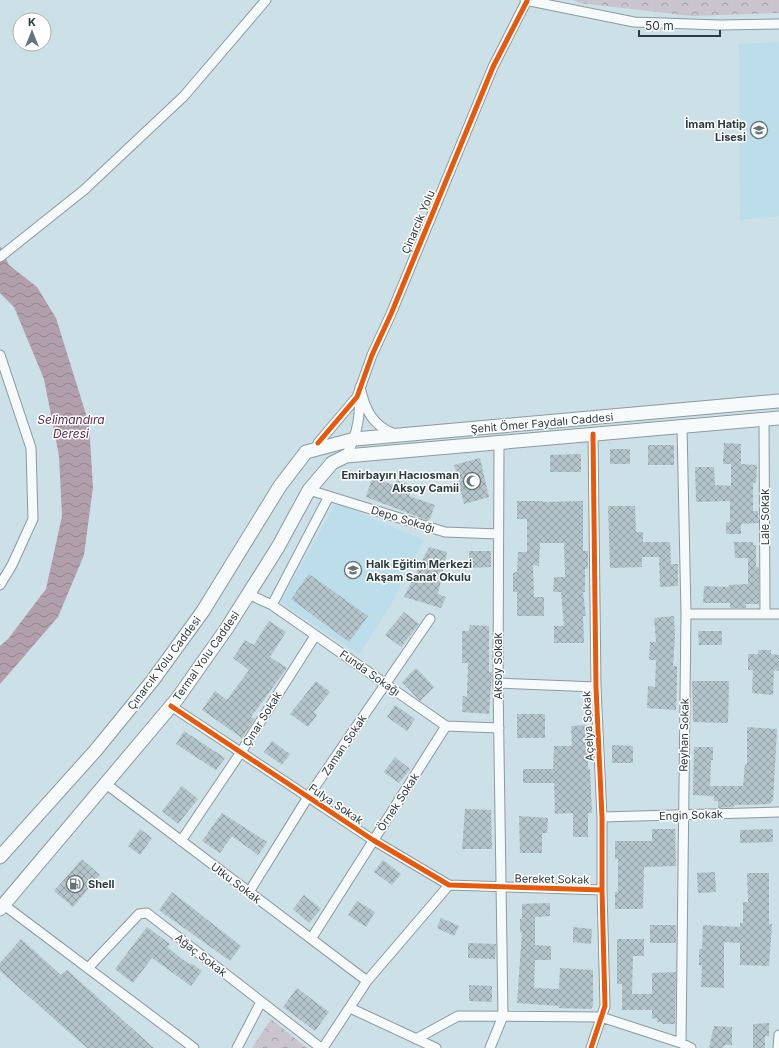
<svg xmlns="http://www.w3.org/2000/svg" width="779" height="1048" font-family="Inter,sans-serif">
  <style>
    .built { fill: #bcdeea }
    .park { fill: url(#park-crowns) }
    .water { fill: url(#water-waves) }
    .building { fill: url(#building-cross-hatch) }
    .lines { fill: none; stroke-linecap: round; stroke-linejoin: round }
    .minor-casing { stroke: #8a9a9f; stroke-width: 11 }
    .primary-casing { stroke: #8a9a9f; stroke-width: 15 }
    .minor { stroke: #f7fafb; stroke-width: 9 }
    .primary { stroke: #f7fafb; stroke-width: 13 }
    .cycleway-casing { stroke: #fff; stroke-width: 8 }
    .cycleway { stroke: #e8590c; stroke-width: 5 }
    .labels { text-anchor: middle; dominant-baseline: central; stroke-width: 3; stroke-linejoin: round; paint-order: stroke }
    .poi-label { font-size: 11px; font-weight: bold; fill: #2b3b40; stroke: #fff; text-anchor: end }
    .street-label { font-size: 11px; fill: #2b3b40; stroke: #fff }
    .water-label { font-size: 12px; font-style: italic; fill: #5c2b44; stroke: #fff }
  </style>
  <defs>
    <pattern id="park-crowns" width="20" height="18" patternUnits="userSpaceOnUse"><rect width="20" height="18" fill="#c9c4cd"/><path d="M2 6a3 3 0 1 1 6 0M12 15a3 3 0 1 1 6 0" fill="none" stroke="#a3a0a8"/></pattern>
    <pattern id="water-waves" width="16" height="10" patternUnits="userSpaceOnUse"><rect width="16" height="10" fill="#b29fac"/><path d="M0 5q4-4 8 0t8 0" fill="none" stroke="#91838d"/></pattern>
    <pattern id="building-cross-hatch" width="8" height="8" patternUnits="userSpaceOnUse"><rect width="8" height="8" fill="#b3c4ca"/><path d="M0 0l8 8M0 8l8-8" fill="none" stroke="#92a0a5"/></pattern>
  </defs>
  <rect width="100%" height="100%" fill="#cce0e7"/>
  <path class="built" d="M779,42V216L740,220L739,44Z
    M336,503L424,540L393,601L359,655L281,602Z"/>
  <path class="park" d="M573,0H779V13L691,16L580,3Z
    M271,1019L307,1048H252Z"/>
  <path class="water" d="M0,246L9,265L37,287L56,318L89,424L93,487L84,555L58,617L0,684V646L8,639L46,589L62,516L59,456L44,379L14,307L0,293Z"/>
  <path class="building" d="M724,443L741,444V464L757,465L756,483H753V511H758L759,523L741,524V534H726V522H730V501L696,502L695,467H714L715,485L731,486V464H723Z
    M648,445H674V465H648Z
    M610,449H630V464H610Z
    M581,454V472H550V455Z
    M480,458L489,497L464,504L454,465Z
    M372,478L394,485L396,480L413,486L409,496L435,505L429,521L366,497Z
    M517,501H542V502L583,501V551H588V568L585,569V592H583L586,616H583L584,643H554V626H564L561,592H553L554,577H565L564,543H540L539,566L533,565L534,597H544V616H517V592H513V573L517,572L518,552H527V519H517Z
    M608,506H635L636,532H643V542H670L671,564H678V586L660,587L659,557H642V567L610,568Z
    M734,542H753V545H756V567H759V604H746V608H730V603H703L704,586L729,587V585L748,584V558H735Z
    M429,547L447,552L438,594L446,597L441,608L404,597Z
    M469,551H491V567L469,568Z
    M309,574L368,616L349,642L291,599Z
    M404,612L419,624L401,647L385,635Z
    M674,616L675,635L673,666H677V681L676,710L647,708L648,686L655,687L656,660H649L650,642H656L654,618Z
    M269,621L286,632L270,657L287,668L251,717L255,719L242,738L202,710L215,691L227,700L249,670L233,658L245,640L254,645Z
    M470,625L489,626V672H492L489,714L462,712L463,696L467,697L468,663H462V631H469Z
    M698,631H722V645H699Z
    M758,650H771V654L779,655V671L774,670L773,695L752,693L753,670H748V654H758Z
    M416,668L434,687L420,701L402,682Z
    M316,681L330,692L314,712L317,715L308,727L290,714Z
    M692,681H729L728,723L693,722Z
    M395,705L415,719L407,731L387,717Z
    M517,714H545V738H517Z
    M588,725V769H590L592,813H588V837H573V813L555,814L554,783H523V769H553L554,746H572L571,726Z
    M747,727L777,729L773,801L769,804L734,805V807L718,808V801H714V796L693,795L694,747H713V760H711L710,786H743L745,764L747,765Z
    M184,731L225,758L216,770L176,744Z
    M272,741L290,754L282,765L264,752Z
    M612,745L633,746V763H612Z
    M395,757L410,769L399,783L384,772Z
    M182,786L198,799L178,824L162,811Z
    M465,809L491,810L492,849H462Z
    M222,813L267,842L258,855L232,836L220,853L202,841Z
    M519,816L548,818L547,833H542V853H520Z
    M140,829L152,838L140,855L128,846Z
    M652,829H675L676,866L644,867L643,909H615V892H618V859H615V841H652Z
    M773,829V842L740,843V830Z
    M82,859L100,875L73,907L54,891Z
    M383,860L401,874L392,885L374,872Z
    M715,872L716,892L698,893L697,873Z
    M747,873H769V924H772L769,966L740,965V943L724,942V988L701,987L702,965H699V949H702L703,925L740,927V923H743V902H748Z
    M172,892L241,946L230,961L159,910Z
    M304,895L321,909L309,923L293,909Z
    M357,901L375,912L366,927L348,915Z
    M550,903V916L535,917V945L551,946V960H535L534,988L559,989L560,968L593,970V1006L591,1009L559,1008V1006L517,1003L522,932H520V919H522V904Z
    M441,918L459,926L454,936L437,928Z
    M650,925H676V943H650Z
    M147,927L170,944L167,947L190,965L191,963L202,971L191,986L152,958L133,983L115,969Z
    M573,927L592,929L591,944L573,942Z
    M21,939L61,975L67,970L154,1048H87L0,971V963Z
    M617,939H644V956H633L632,994H652V973L676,972L675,1024H662V1022H657V1018L652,1019V1010H622V984H617Z
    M468,943L496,944L495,959L468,958Z
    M469,985L492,986V1002L469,1001Z
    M297,988L329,1012L315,1031L283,1007Z
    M769,1023V1036H765V1048H753V1024Z
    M714,1026L732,1027V1045H725L723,1048H709Z"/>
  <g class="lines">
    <g class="minor-casing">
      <path id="minor" d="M525,0L634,22L719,25L779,24
        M0,257L84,190L184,96L266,0
        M0,355L31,448L33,519L12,565L0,585
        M764,419L765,614
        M318,443L357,397L372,355L391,314L493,67L527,0
        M346,456C359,432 360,414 360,387C365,409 372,426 395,434
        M309,490L445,532L498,534
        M248,594L272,605L446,726L499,728
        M272,605L329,496
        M686,614H779
        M498,683L596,687
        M171,706L373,840L449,885L602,890
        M106,784L367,981
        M602,817L779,812
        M181,841L241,752L315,636
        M249,892L308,797L430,619
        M4,905L194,1048
        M311,939L446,726
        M88,968L139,914L147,913L321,1048
        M350,1008L436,1048
        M416,1039L458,1016L601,1017L681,1043L691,1048
        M681,1043L686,614L682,427
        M237,1048L261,1002
        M323,1048L367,981L449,885
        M490,1048L503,1016L498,683L499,443
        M591,1048L605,1006L602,890V817L596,687L593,434
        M778,1048L779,1035"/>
    </g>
    <g class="primary-casing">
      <path id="primary" d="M0,857L96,750L153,680L203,611L280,486L306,452L355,439L779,401
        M0,909L177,699L227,628L278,547L309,490L332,463L346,456L779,418"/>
    </g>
    <use href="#minor" class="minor"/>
    <use href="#primary" class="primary"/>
    <g class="cycleway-casing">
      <path id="cycleway" d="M318,443L357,397L372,355L391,314L493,67L527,1
        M171,706L373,840L449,885L602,890
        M591,1048L605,1006L602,890V817L596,687L593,434"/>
    </g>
    <use href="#cycleway" class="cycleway"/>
  </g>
  <defs>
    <g id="school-ring" transform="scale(0.9)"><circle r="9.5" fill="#fff" stroke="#63757a" stroke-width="1.5"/><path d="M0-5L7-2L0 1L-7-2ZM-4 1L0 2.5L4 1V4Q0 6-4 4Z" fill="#63757a"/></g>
    <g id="mosque-ring" transform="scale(0.9)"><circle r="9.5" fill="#fff" stroke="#63757a" stroke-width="1.5"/><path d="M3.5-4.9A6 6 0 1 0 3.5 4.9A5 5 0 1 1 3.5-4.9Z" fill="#63757a"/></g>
    <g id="fuel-ring" transform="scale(0.9)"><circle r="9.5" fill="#fff" stroke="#63757a" stroke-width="1.5"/><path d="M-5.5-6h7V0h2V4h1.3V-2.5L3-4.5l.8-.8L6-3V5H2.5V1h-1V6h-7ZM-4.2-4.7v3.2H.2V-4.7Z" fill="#63757a"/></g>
  </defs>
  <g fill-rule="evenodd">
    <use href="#school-ring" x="759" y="130"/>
    <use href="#mosque-ring" x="472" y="481"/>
    <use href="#school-ring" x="353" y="570"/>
    <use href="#fuel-ring" x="75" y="884"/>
  </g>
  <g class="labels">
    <g class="poi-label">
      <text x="746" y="124">İmam Hatip<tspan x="746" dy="13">Lisesi</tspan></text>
      <text x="459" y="475">Emirbayırı Hacıosman<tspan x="459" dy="13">Aksoy Camii</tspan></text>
      <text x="366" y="564" text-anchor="start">Halk Eğitim Merkezi<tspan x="366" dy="13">Akşam Sanat Okulu</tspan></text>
      <text x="88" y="884" text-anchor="start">Shell</text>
    </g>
    <g class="street-label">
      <text transform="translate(418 222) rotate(-67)">Çinarcik Yolu</text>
      <text transform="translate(542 423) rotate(-5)">Şehit Ömer Faydalı Caddesi</text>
      <text transform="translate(765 517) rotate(-90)">Lale Sokak</text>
      <text transform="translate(403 519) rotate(17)">Depo Sokağı</text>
      <text transform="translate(206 656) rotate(-55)">Termal Yolu Caddesi</text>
      <text transform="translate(164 663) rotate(-53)">Çınarcık Yolu Caddesi</text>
      <text transform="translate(498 666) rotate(-90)">Aksoy Sokak</text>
      <text transform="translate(370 673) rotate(35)">Funda Sokağı</text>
      <text transform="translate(262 719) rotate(-58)">Çınar Sokak</text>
      <text transform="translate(588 726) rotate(-93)">Açelya Sokak</text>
      <text transform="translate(684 735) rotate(-89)">Reyhan Sokak</text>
      <text transform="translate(344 745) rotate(-56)">Zaman Sokak</text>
      <text transform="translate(398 802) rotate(-57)">Örnek Sokak</text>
      <text transform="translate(336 804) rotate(34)">Fulya Sokak</text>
      <text transform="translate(691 815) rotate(-2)">Engin Sokak</text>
      <text transform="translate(552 879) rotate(1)">Bereket Sokak</text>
      <text transform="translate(236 883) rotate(37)">Utku Sokak</text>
      <text transform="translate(201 955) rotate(38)">Ağaç Sokak</text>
    </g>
    <g class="water-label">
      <text x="71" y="419">Selimandıra<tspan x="71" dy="14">Deresi</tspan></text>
    </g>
  </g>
  <g transform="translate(32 32)"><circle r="19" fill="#ffffff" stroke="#aab1b3"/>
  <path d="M0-3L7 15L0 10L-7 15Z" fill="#63757a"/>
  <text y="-6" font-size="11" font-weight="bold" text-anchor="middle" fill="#2b3b40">K</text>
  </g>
  <path d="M639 30v6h81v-6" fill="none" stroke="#2b3b40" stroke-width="2"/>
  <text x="645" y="30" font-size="12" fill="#2b3b40" stroke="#ffffff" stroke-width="3" paint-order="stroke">50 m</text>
</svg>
